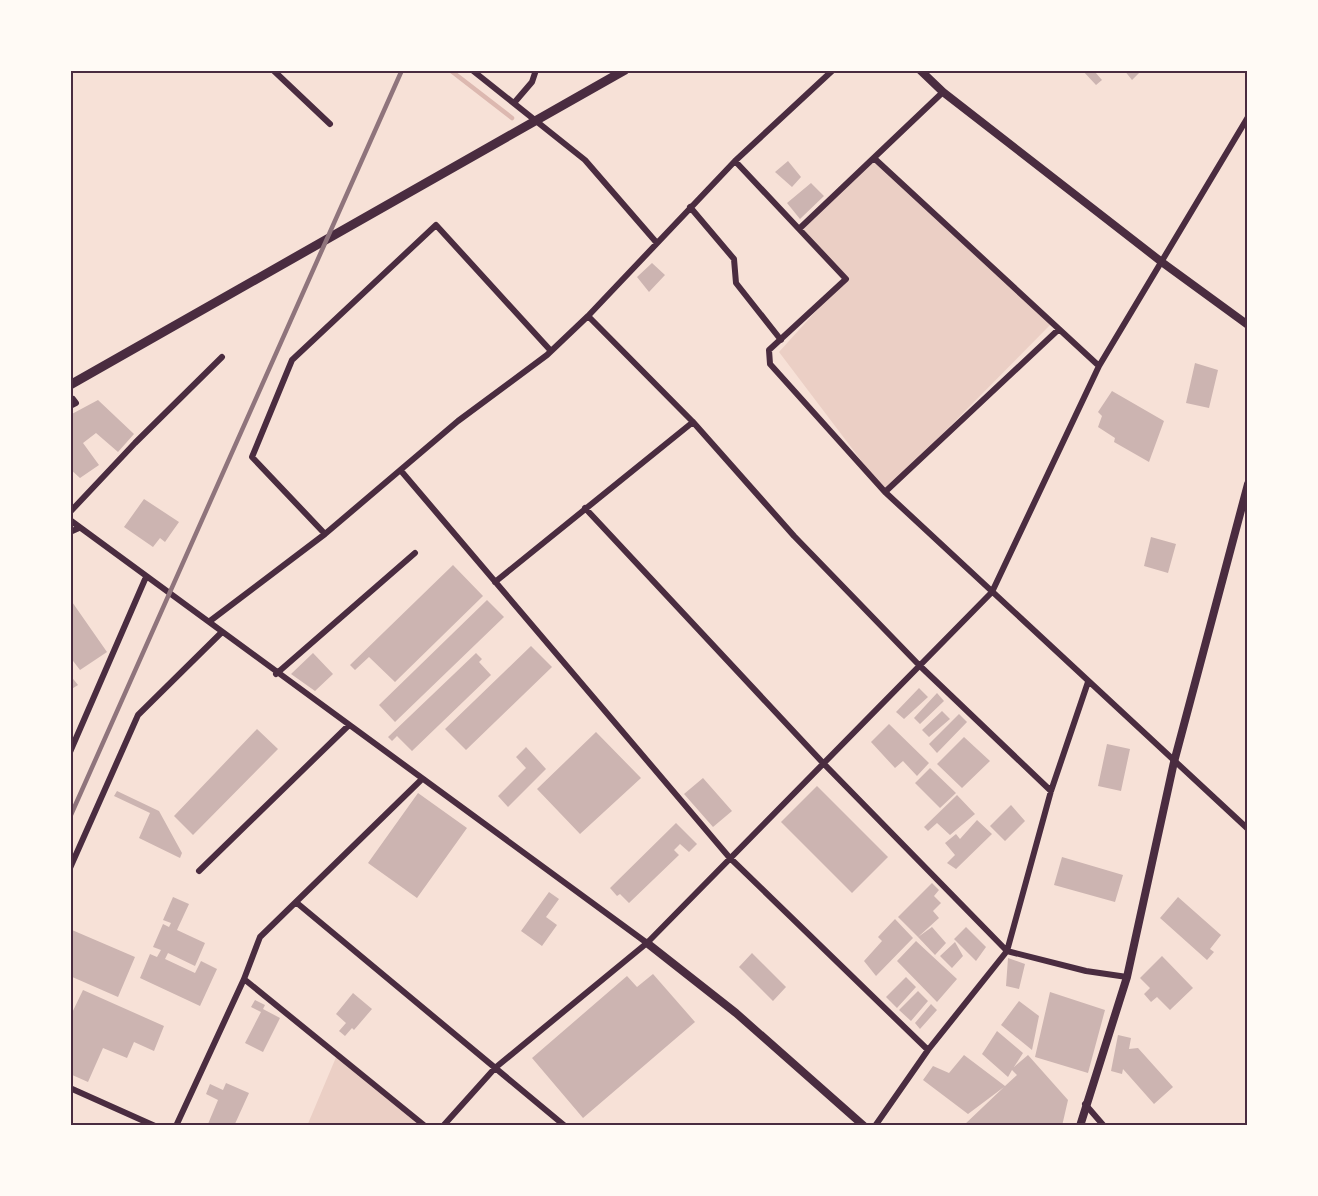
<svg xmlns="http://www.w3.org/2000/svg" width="1318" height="1196" font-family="Helvetica,sans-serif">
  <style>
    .green { fill: #ebcfc5 }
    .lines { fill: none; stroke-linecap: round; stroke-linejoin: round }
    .stream { stroke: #dcb8b0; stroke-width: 4.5 }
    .building { fill: #ccb4b1 }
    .minor { stroke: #4a2c40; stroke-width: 6 }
    .tertiary { stroke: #4a2c40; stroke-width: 8 }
    .primary { stroke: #4a2c40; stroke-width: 9 }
    .rail { stroke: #8f747c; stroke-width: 4.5 }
    .neatline { fill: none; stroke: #4a2c40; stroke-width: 2 }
  </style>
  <rect width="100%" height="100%" fill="#f7e1d7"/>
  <path class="green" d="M875,159L1052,323L885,492L779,352L845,279L799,229Z
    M337,1055L425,1126H307Z"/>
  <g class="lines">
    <path class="stream" d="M450,70L512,118"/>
  </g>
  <path class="building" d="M1082,70H1096L1095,72L1102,80L1096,85Z
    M1124,70H1142L1132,80Z
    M788,161L801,177L792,187L775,172Z
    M811,183L824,196L800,219L787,203Z
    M652,263L665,275L649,292L637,277Z
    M1195,363L1218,370L1209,408L1186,403Z
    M1112,391L1164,421L1149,462L1114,442L1115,438L1098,427L1102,416L1098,412Z
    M98,400L134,434L118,452L96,433L83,443L99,465L80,478L70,469V415Z
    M144,499L179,522L165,542L160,538L153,547L124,527Z
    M1151,537L1176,544L1168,573L1144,566Z
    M453,565L483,596L395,682L369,657L355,670L350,665Z
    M70,599L107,652L80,670L70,657Z
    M487,600L504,617L395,722L379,705Z
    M531,646L552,667L466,750L445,729Z
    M313,653L333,674L315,691L291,674Z
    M476,653L482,659L479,662L491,675L412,751L397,736L392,741L388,737Z
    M70,675L78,685L70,690Z
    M919,688L928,697L904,719L896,712Z
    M937,693L944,701L920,724L914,718Z
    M942,711L950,719L929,737L922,730Z
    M959,714L967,722L937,753L929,744Z
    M889,724L929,763L917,776L903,761L895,768L871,742Z
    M257,729L278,749L193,835L174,816Z
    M596,732L641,778L580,834L537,789Z
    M964,737L990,761L962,788L937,764Z
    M1107,744L1130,749L1121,791L1098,786Z
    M526,747L546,769L508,807L498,796L526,768L516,757Z
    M930,768L956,793L940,808L915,783Z
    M703,778L732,811L713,827L684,794Z
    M817,786L888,857L852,893L781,822Z
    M117,791L159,811L182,853L180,858L139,838L150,813L114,796Z
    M418,793L467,828L417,898L368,863Z
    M957,795L975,814L950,835L937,823L928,831L924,827Z
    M1011,805L1025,821L1005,841L990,826Z
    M977,820L992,834L956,869L947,863L955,855L945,843L956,834L960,839Z
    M676,823L697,844L689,852L680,844L674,850L679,855L629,903L620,894L617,896L610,888Z
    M1062,857L1123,875L1115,902L1054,885Z
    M932,883L939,890L934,896L941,903L933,911L939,918L918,937L898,917Z
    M549,892L559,899L546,917L557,925L542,946L521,931Z
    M173,897L189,904L177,930L205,943L195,966L168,953L165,959L195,973L201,961L217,969L200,1006L140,978L150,954L157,957L161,950L153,947L163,924L169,927L171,923L163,920Z
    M1178,897L1221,935L1210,949L1214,952L1207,960L1160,918Z
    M895,919L913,938L876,976L864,961L882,941L878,937Z
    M932,927L946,943L935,955L918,937Z
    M966,927L986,947L976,961L954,939Z
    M72,930L135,957L118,997L70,976Z
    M916,941L957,979L937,1002L897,961Z
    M955,942L963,956L952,968L940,956Z
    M752,953L786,987L773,1001L739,967Z
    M1162,956L1193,988L1170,1010L1157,997L1151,1002L1144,994L1150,988L1140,978Z
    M1008,958L1025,964L1019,989L1006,986Z
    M653,974L695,1022L583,1118L532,1058L627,976L637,987Z
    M906,977L916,987L897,1008L886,997Z
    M83,990L164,1026L154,1051L134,1042L127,1058L103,1048L88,1082L70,1074V1017Z
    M918,991L928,1001L911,1021L899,1010Z
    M1050,992L1105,1010L1088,1073L1035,1057Z
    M353,993L372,1009L354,1030L352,1028L345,1036L339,1031L346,1023L336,1014Z
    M255,1000L265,1005L263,1009L280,1018L263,1052L245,1043L261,1012L251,1007Z
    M1019,1001L1039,1016L1032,1050L1001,1025Z
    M931,1004L937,1010L920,1029L915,1023Z
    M997,1031L1023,1053L1014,1067L1028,1055L1068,1100L1062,1126H963L1004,1087L968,1114L923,1080L933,1066L949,1073L964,1055L1005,1086L1017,1075L1012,1070L1008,1077L982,1054Z
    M1118,1035L1131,1038L1129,1049L1138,1048L1173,1087L1154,1104L1123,1069L1122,1074L1111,1071Z
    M226,1083L249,1093L234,1126H212L208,1124L218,1100L206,1094L210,1084L223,1090Z"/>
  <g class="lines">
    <path class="minor" d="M273,70L330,124
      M472,70L585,160L656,242
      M943,92L799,229L846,279L769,350L770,364L885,492L1248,829
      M514,103L532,82L536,70
      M875,159L1099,366
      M735,161L799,229
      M690,207L734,259L736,283L781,340
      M588,316L693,422L794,536L919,665L1051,791
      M70,406L76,403L73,399
      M402,472L729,857L928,1050
      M885,492L1059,329
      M585,508L824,764L1007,951L1086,971L1127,977
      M70,512L135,443L222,357
      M70,520L647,943
      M70,532L79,528
      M325,534L252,457L292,360L436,225L551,351
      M495,582L693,422
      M210,621L325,534L458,421L547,355L588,316L735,161L833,70
      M276,674L415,553
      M70,752L146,577
      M70,868L138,715L222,632
      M199,871L348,726
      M297,903L565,1126
      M244,979L425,1126
      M70,1088L155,1126
      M1085,1104L1104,1126
      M176,1126L244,979L260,937L421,780
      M443,1126L495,1068L647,943L992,592L1099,366L1248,117
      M875,1126L928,1050L1007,951L1051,791L1088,682"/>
    <path class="tertiary" d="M920,70L943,92L1163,263L1248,325
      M647,943L736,1013L864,1126
      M1080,1126L1127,977L1174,762L1248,484"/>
    <path class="primary" d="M70,385L625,70"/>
    <path class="rail" d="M70,817L402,70"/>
  </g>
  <rect width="1318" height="1196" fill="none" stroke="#fffaf5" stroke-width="144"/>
  <rect x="72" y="72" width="1174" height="1052" class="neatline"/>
</svg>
